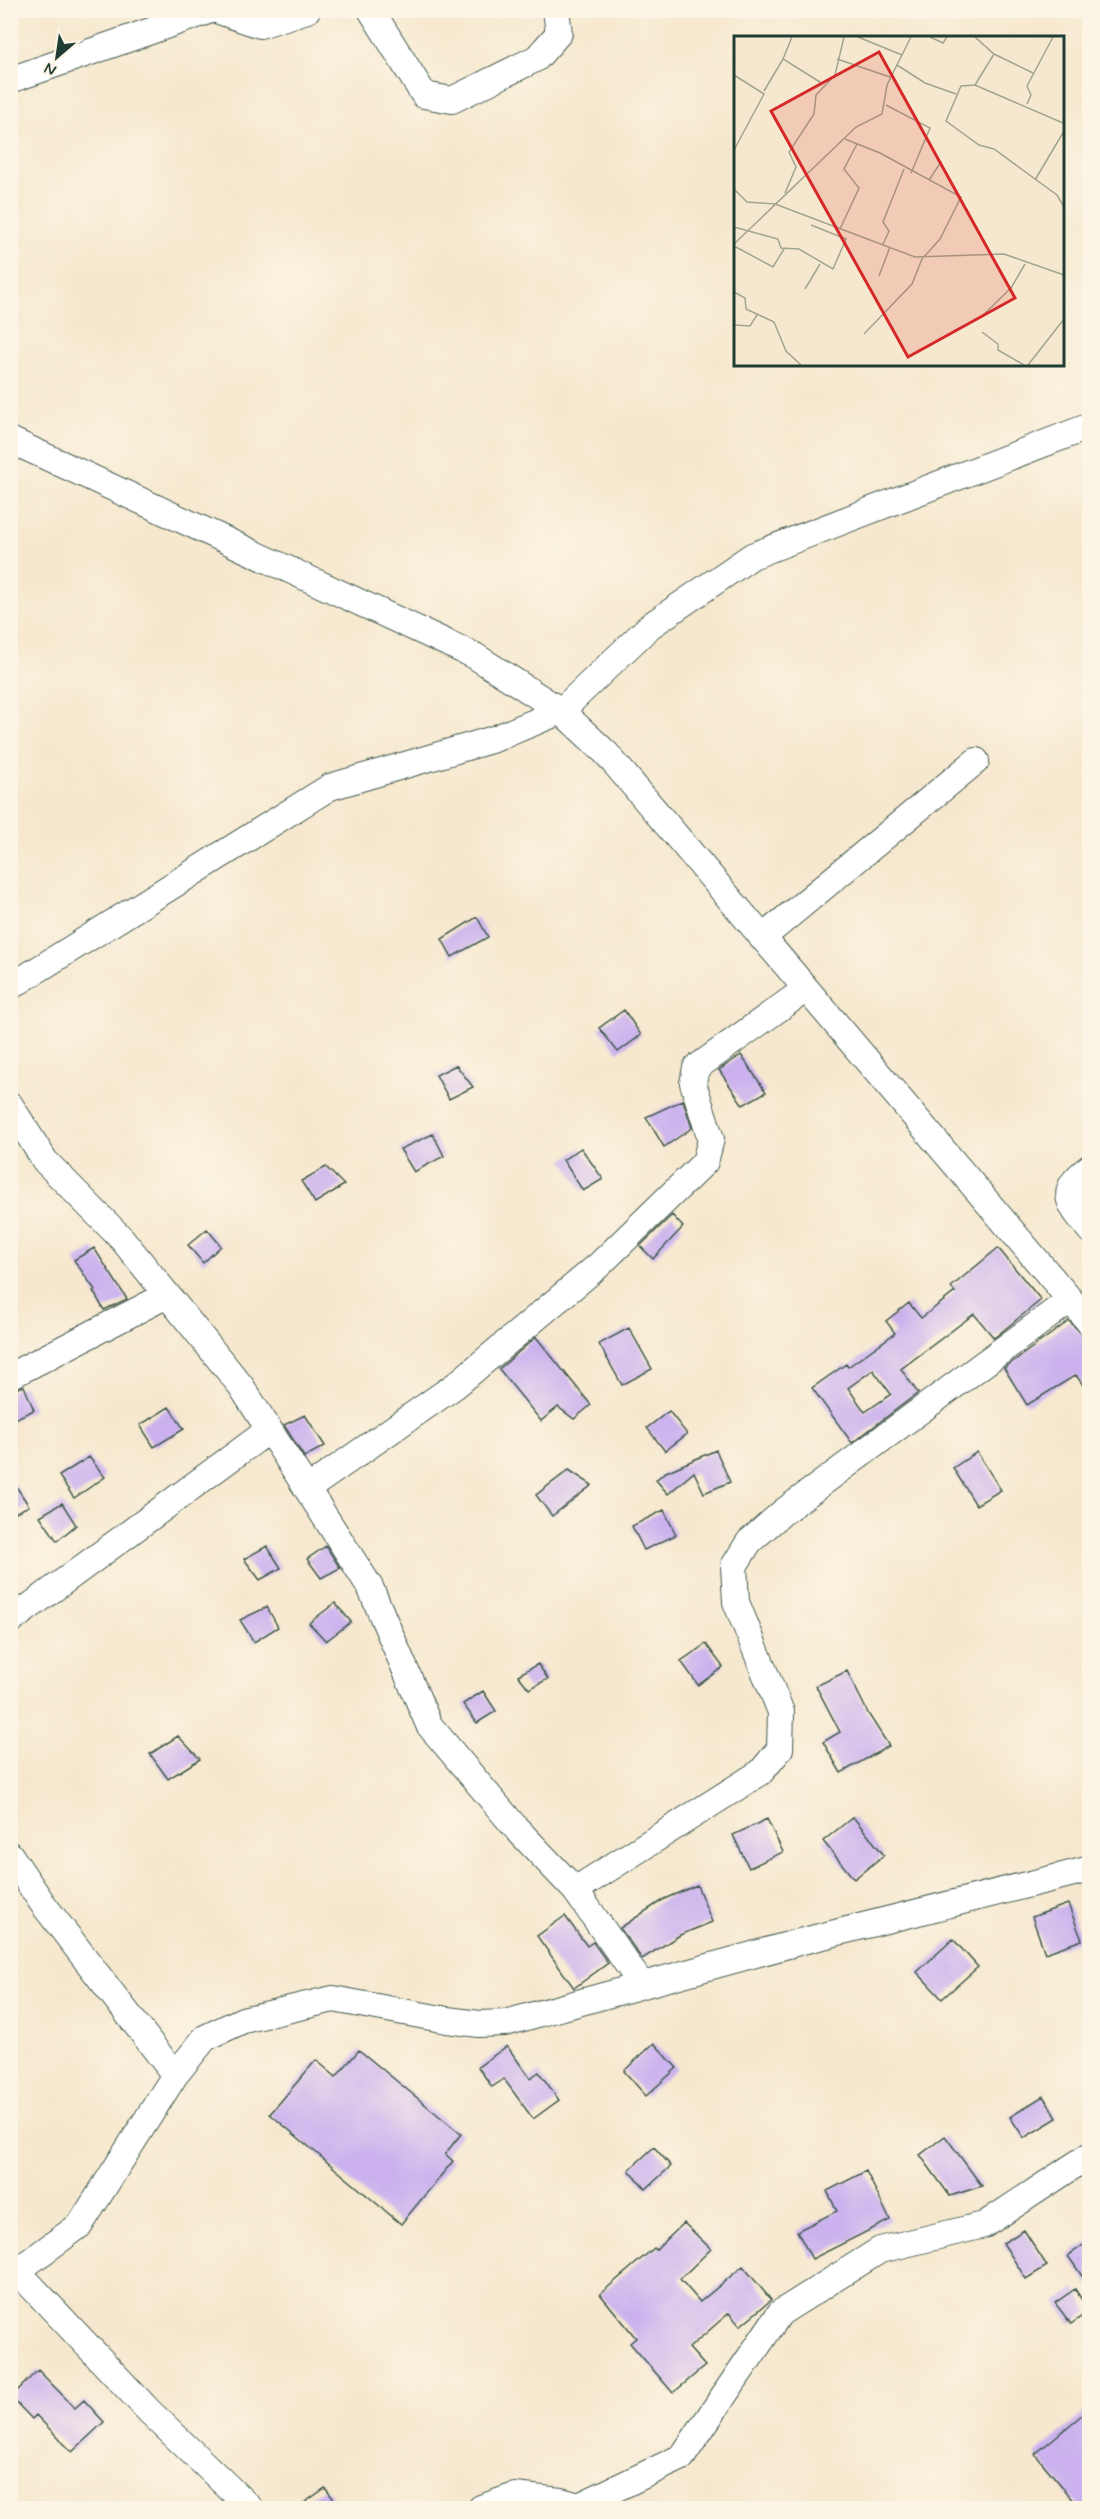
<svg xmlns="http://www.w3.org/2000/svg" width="1100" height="2519" font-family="Mynerve,sans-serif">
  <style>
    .building { fill: #cbb2ee; fill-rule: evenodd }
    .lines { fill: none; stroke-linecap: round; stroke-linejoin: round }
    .minor-casing { stroke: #3f574b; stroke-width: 28 }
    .minor { stroke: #fff; stroke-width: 26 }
    .inset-road { fill: none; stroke: #a0a490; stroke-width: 1.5 }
    .view { fill: #d62828; fill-opacity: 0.15; stroke: #d62828; stroke-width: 3 }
    .inset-edge { fill: none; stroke: #1f3d34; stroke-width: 3 }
  </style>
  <rect width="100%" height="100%" fill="#fcf5e5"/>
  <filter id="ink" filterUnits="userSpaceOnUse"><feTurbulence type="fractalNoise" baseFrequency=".0167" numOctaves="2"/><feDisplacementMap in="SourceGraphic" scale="12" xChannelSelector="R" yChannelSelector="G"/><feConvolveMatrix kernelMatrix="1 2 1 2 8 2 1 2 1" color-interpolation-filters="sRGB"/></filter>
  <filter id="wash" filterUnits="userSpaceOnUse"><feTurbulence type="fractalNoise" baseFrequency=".008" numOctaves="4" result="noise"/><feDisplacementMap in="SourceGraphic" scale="24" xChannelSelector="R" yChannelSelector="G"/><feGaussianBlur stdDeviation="1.35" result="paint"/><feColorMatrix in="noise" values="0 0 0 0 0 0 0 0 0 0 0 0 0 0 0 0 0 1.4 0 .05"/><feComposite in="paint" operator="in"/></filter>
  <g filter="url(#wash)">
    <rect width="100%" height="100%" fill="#f6e8ce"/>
    <g id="blocks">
      <path class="building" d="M477,917L488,937L452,957L442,939Z
        M624,1010L641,1035L618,1052L599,1028Z
        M741,1055L766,1092L743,1105L719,1070Z
        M456,1065L473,1087L449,1099L436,1075Z
        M683,1100L692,1128L664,1147L646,1117Z
        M433,1134L444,1156L414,1172L400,1149Z
        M581,1148L603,1179L583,1191L563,1160Z
        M326,1167L344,1185L315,1203L301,1181Z
        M672,1215L683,1227L653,1259L640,1246Z
        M207,1229L221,1246L203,1263L188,1245Z
        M94,1248L127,1299L104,1310L93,1291L95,1290L74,1260Z
        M998,1248L1041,1300L994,1338L974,1314L901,1369L918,1393L852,1443L812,1388L846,1364L848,1367L895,1333L886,1321L909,1303L921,1318L955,1292L951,1287ZM873,1370L891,1394L865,1412L848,1388Z
        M1069,1321L1089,1341V1394L1076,1375L1027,1405L1004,1368Z
        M629,1328L652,1369L622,1385L599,1344Z
        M536,1337L591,1405L574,1419L558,1407L541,1421L499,1369Z
        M24,1386L34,1410L10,1421V1391Z
        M169,1407L184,1429L154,1447L140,1425Z
        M669,1411L687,1434L665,1451L647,1428Z
        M305,1415L325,1446L304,1457L284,1425Z
        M716,1450L730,1482L704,1493L694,1472L668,1494L656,1480L664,1473Z
        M977,1452L1001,1490L976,1505L953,1468Z
        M89,1457L105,1477L74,1498L59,1476Z
        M569,1470L592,1485L552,1516L536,1495Z
        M10,1477L29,1506L10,1515Z
        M62,1503L76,1525L57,1541L40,1516Z
        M664,1510L676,1535L644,1550L632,1526Z
        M267,1546L281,1568L260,1580L244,1559Z
        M326,1546L340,1568L321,1578L307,1559Z
        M335,1603L351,1622L326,1641L309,1623Z
        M267,1607L278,1627L254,1642L240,1620Z
        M706,1644L723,1667L698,1685L681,1661Z
        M538,1664L548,1679L529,1689L518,1675Z
        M847,1671L869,1715L889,1746L841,1773L823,1742L840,1732L816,1686Z
        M483,1691L496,1711L477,1723L463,1704Z
        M178,1736L200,1759L168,1779L150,1754Z
        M853,1817L884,1855L854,1879L823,1841Z
        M767,1819L783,1852L749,1868L733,1835Z
        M697,1885L712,1922L680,1935L642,1959L620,1928L664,1899Z
        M1068,1904L1082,1940L1045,1953L1032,1917Z
        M565,1916L587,1946L593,1942L608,1963L574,1988L537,1936Z
        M953,1939L978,1967L942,1999L917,1972Z
        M654,2043L677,2068L646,2096L624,2071Z
        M507,2046L530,2078L539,2072L559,2100L533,2119L504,2079L492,2087L478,2067Z
        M359,2050L461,2134L445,2154L453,2161L401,2224L270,2114L316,2060L336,2077Z
        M1043,2096L1057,2118L1024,2138L1010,2117Z
        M945,2136L982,2186L950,2196L920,2155Z
        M654,2147L671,2166L646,2189L629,2170Z
        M866,2171L890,2220L812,2259L797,2231L837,2211L827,2191Z
        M684,2223L711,2249L680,2279L700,2302L743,2266L771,2300L740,2326L729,2313L689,2348L705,2366L673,2393L630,2343L636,2338L600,2294L654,2248L656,2250Z
        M1024,2230L1047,2266L1026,2279L1003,2243Z
        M1089,2241V2286L1068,2256Z
        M1075,2289L1089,2311L1071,2324L1055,2303Z
        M38,2370L75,2408L84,2400L104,2422L72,2452L36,2415L32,2419L11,2397Z
        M1089,2409V2508H1080L1035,2454Z
        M325,2488L341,2508H297Z"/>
    </g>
  </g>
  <g filter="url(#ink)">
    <use href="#blocks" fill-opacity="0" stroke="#3f574b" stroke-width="1.5"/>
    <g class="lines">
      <g class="minor-casing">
        <path id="minor" d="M216,10L260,25L307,10
          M371,10L424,95L452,100L537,58L559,33L556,10
          M10,80L211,10
          M10,440L475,656L561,711L606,753L1090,1323
          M762,938L976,761
          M10,987L330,787L494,739L561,711L650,626L752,556L1090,426
          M10,1105L45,1161L122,1239L241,1386L370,1587L429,1725L516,1828L575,1890L642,1985
          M1090,1167C1057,1191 1068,1203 1090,1230
          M10,1376L167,1295
          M307,1489L456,1385L599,1265L705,1162L711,1139L693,1083L696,1068L806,989
          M10,1621L269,1430
          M10,1855L43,1904L175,2075
          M575,1890L761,1772L780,1749L781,1712L736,1602L734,1566L749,1542L783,1512L1070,1300
          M18,2272L149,2411L250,2508
          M10,2276L80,2225L175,2075L205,2038L243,2020L333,1999L447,2020L479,2024L505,2023L799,1942L1090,1869
          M481,2508L515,2496L561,2501L579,2506L682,2457L780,2313L880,2250L984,2225L1090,2155"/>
      </g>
      <use href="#minor" class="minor"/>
    </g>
  </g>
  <g transform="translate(734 36)">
    <rect width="330" height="330" fill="#f6e8ce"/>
    <path class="inset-road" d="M58,1L49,23L89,48M124,1L168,19M196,1L209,7L213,1M241,1L260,18L299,37M103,23L156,41M163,29L191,47L222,58M0,39L30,58L0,114M241,49L260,18M30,55L49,23M293,68L297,59L293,50L319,1M152,69L196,92L177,137M329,87L241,49L227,50L212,85L245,109L260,113L323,159L330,171M111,103L146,117L227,161L206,203L188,223L178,248L130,298M195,144L207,126M301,144L330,95M0,153L13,166L41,168L181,221L270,218L330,239M51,157L62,131L55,116L80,78L82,59L101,39L110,1M0,191L44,203L47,212L65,213L99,233L112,203L77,189M106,193L125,152L110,133L123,108M0,208L122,91L148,78L153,49L177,1M149,208L155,195L149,186L170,133M0,210L39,231L50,213M145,240L156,211M71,253L86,228M0,256L11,262L12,273L40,286L52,315L67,329M246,282L277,252L291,228M0,289L16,290L23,279M248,296L264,308V314L290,329M294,329L330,283"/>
    <path class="view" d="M145,16L281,262L174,321L37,75Z"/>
    <rect width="330" height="330" class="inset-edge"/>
  </g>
  <rect width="1100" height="2519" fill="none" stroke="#fcf5e5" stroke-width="36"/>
  <g transform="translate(57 57) rotate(209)" stroke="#fcf5e5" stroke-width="4.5" paint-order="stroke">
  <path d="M0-4.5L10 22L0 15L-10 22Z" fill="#1f3d34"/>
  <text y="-9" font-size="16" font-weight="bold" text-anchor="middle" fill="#1f3d34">N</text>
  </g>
</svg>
